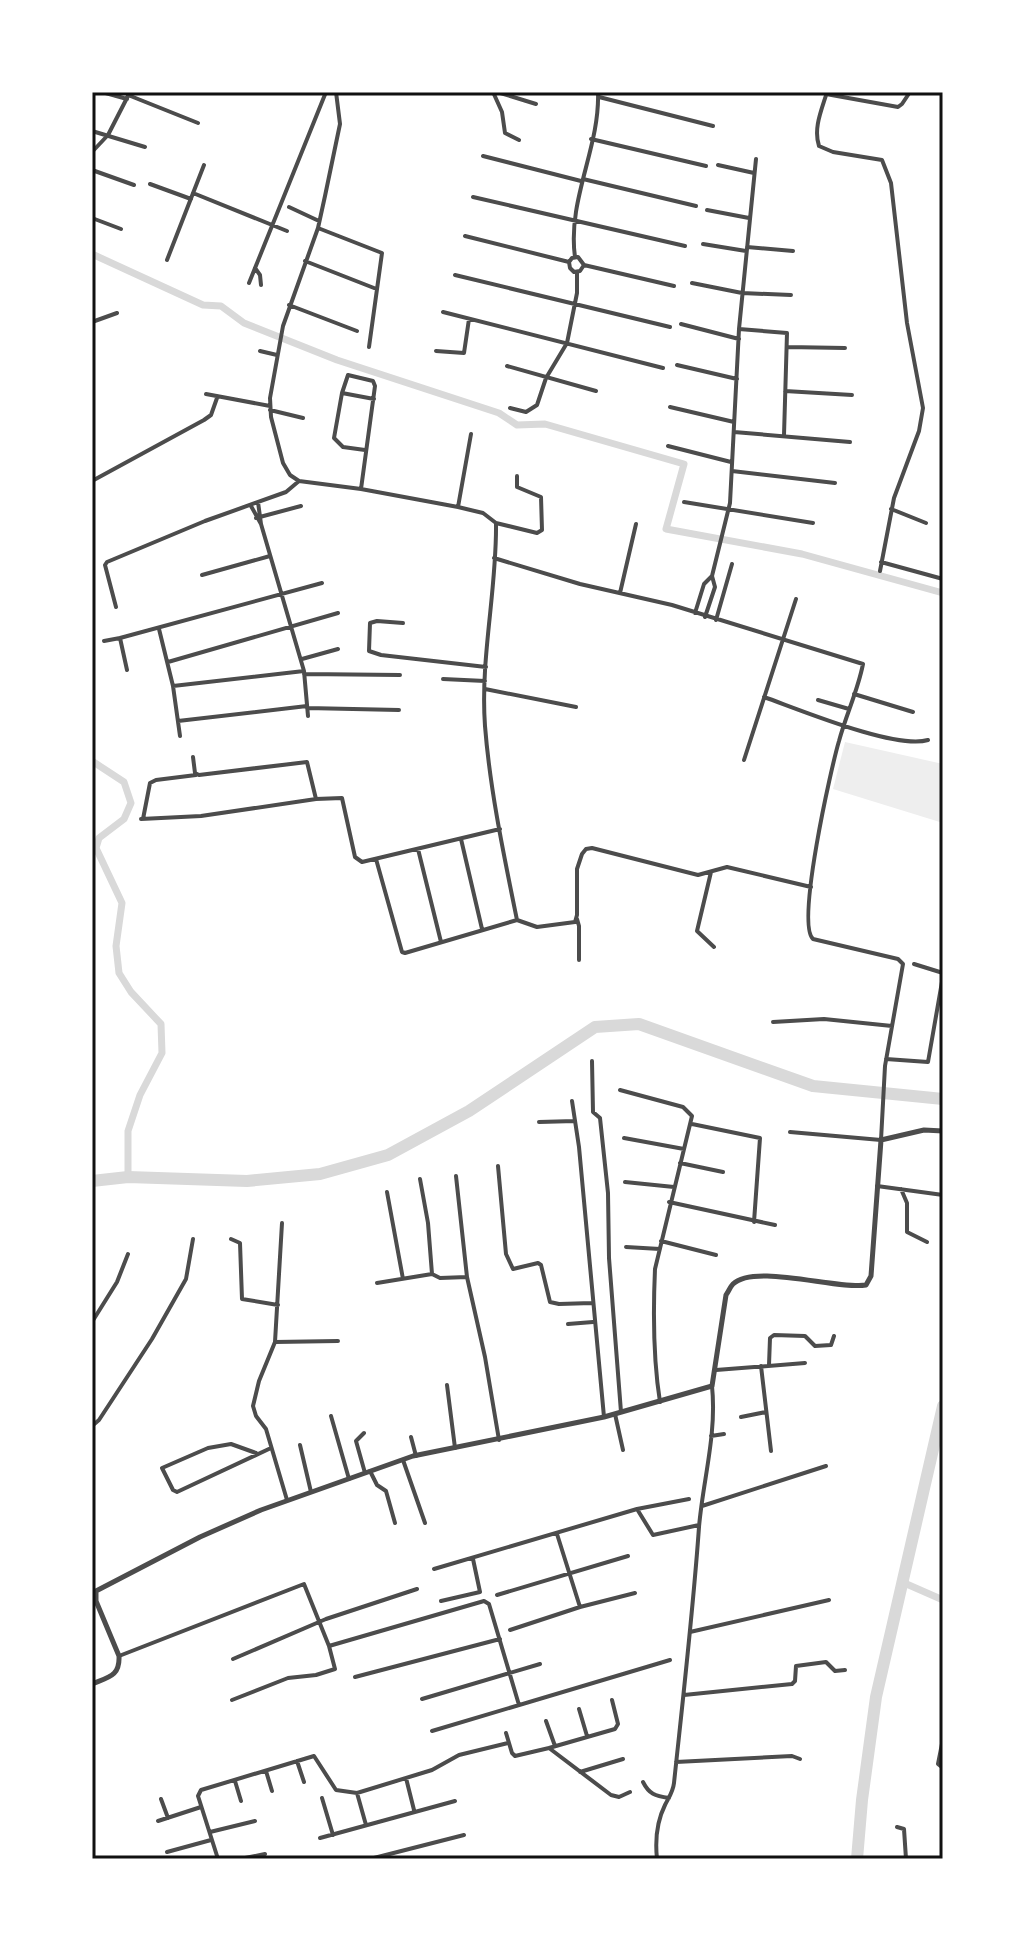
<svg xmlns="http://www.w3.org/2000/svg" width="1035" height="1951" font-family="'DejaVu Sans',sans-serif">
  <style>
    .green { fill: #eee }
    .lines { fill: none; stroke-linecap: round; stroke-linejoin: round }
    .canal { stroke: #d9d9d9; stroke-width: 7 }
    .river { stroke: #d9d9d9; stroke-width: 12 }
    .minor { stroke: #4c4c4c; stroke-width: 4 }
    .tertiary { stroke: #4c4c4c; stroke-width: 5 }
    .neatline { fill: none; stroke: #111; stroke-width: 3 }
  </style>
  <rect width="100%" height="100%" fill="#fff"/>
  <path class="green" d="M845,742L943,764V823L833,789Z"/>
  <g class="lines">
    <path class="canal" d="M92,254L203,305L221,306L244,323L337,360L499,413L517,425L545,424L684,464L666,529L802,554L943,593
      M92,761L124,782L131,803L124,819L99,838L96,848L122,903L116,946L119,973L131,992L161,1024L162,1053L140,1095L128,1131V1177
      M938,1426L943,1427
      M902,1582L943,1600"/>
    <path class="river" d="M92,1181L128,1177L247,1181L320,1174L388,1155L469,1111L595,1027L639,1024L813,1086L943,1099
      M857,1859L862,1800L876,1697L943,1406"/>
    <path class="minor" d="M102,92L127,99
      M336,92L340,124L325,196L318,228L283,326L270,398L271,417L283,463L290,475L299,481L361,489L458,507L483,513L496,523C497,590 480,658 485,726C490,790 504,856 517,920
      M493,92L502,112L505,133L519,140
      M497,92L536,104
      M827,92C822,109 813,128 819,146L833,152L882,160L891,183L907,323L923,408L919,431L894,498L880,571
      M941,92H943
      M826,94L898,107L902,104L910,92
      M128,95L198,123
      M599,97L713,126
      M92,131L145,147
      M591,139L706,166
      M92,152L108,135L129,94
      M483,156L581,181
      M718,165L754,173
      M92,170L134,185
      M583,179L696,206
      M150,184L191,199
      M193,193L287,231
      M473,197L685,246
      M289,207L319,221
      M707,210L749,218
      M92,218L121,229
      M318,228L382,253L369,347
      M465,236L569,262
      M703,244L746,251
      M747,247L793,251
      M575,257C567,200 600,148 598,92
      M167,260L204,165
      M305,261L374,288
      M584,265L580,271L574,272L570,268L569,262L572,258L578,257L584,265L674,286
      M255,268L260,275L261,285
      M455,275L670,327
      M249,283L326,92
      M692,283L742,293L791,295
      M289,305L357,331
      M443,312L663,368
      M92,322L117,313
      M681,324L739,339
      M739,329L787,333L784,435
      M787,347L845,348
      M260,351L277,355
      M436,351L464,353L469,319
      M677,365L737,379
      M507,366L596,391
      M785,391L852,395
      M342,393L374,399
      M206,394L270,406
      M670,407L734,422
      M510,408L526,412L537,405L546,378L567,343L577,293V272
      M270,410L303,418
      M734,432L850,442
      M668,446L731,462
      M732,471L835,483
      M92,481L204,420L211,415L217,398
      M361,489L375,386L373,381L348,375L342,393L334,438L343,447L365,450
      M258,502L261,524L304,671L308,716
      M684,502L813,523
      M251,506L261,524
      M458,507L471,434
      M891,509L926,523
      M256,518L301,506
      M496,523L537,533L542,530L541,497L517,487V476
      M494,558L580,584L672,605L863,664C858,690 846,715 839,741C831,768 796,924 813,939L898,959L903,964L885,1066L881,1140L790,1132
      M881,562L943,579
      M202,575L270,556
      M712,576L730,503L739,329L756,159
      M620,593L636,524
      M116,607L105,565L107,562L205,521L286,492L299,481
      M695,613L704,584L712,576L715,587L705,617
      M716,620L732,564
      M403,623L377,621L370,623L369,651L381,655L486,667
      M159,629L173,686L180,736
      M104,641L120,638
      M302,659L338,649
      M168,662L338,613
      M127,670L120,638L322,583
      M304,674L400,675
      M443,679L485,681
      M173,686L304,671
      M485,689L576,707
      M854,694L913,712
      M764,697C798,709 896,750 928,740
      M818,700L849,709
      M307,708L399,710
      M178,721L307,706
      M193,757L195,773L199,775L307,762L316,799
      M744,760L796,599
      M141,819L201,816L316,799L342,798L355,857L362,862L500,829
      M143,819L150,783L156,780L196,775
      M461,839L482,929
      M418,849L441,942
      M376,859L402,952L405,953L517,920L537,927L575,922L577,915V869L582,854L586,849L592,848L698,875L727,867L811,887
      M711,872L697,931L714,947
      M577,919L579,926V960
      M914,964L943,973
      M773,1022L824,1019L892,1026
      M886,1059L928,1062L943,976
      M592,1061L593,1112L600,1118L608,1193L609,1258L621,1412
      M620,1090L683,1107L692,1116L655,1269C653,1313 653,1358 660,1402
      M572,1101L579,1147L604,1417
      M539,1122L575,1121
      M692,1124L760,1138L754,1222
      M624,1138L684,1149
      M680,1163L723,1172
      M498,1166L506,1254L513,1269L538,1263L541,1265L550,1302L559,1304L592,1303
      M456,1176L467,1277L485,1357L499,1440
      M420,1179L428,1223L432,1274
      M625,1182L674,1187
      M877,1186L943,1195
      M901,1189L907,1203V1232L927,1242
      M387,1192L403,1279
      M669,1202L775,1225
      M282,1223L275,1342L259,1381L253,1406L256,1416L266,1429L287,1500
      M231,1239L240,1243L242,1299L278,1305
      M661,1241L716,1255
      M626,1247L660,1249
      M377,1283L432,1274L440,1278L467,1277
      M92,1322L117,1282L128,1254
      M568,1324L593,1322
      M275,1342L338,1341
      M769,1365L770,1338L774,1335L805,1336L815,1346L831,1345L834,1336
      M761,1366L771,1451
      M716,1370L805,1363
      M447,1385L455,1448
      M615,1414L623,1450
      M331,1416L349,1479
      M741,1417L766,1412
      M92,1426L99,1420L152,1339L186,1279L193,1239
      M364,1433L356,1441L365,1473
      M711,1436L724,1434
      M411,1437L416,1456
      M300,1445L311,1492
      M256,1453L231,1444L208,1448L162,1468L173,1490L177,1492L271,1448
      M403,1460L425,1523
      M370,1471L377,1485L386,1491L395,1523
      M702,1506L826,1466
      M637,1509L689,1499
      M557,1534L580,1607
      M434,1569L637,1509L653,1535L699,1525
      M497,1595L628,1556
      M441,1601L480,1592L473,1559
      M510,1630L580,1607L635,1593
      M690,1632L829,1600
      M329,1646L484,1601L489,1604L519,1705
      M119,1656L304,1584L329,1646L335,1669L316,1675L288,1678L232,1700
      M233,1659L326,1619L417,1589
      M355,1677L500,1639
      M684,1695L792,1684L795,1681L796,1666L826,1662L835,1671L845,1670
      M422,1699L540,1664
      M579,1709L587,1736
      M546,1721L555,1746
      M432,1731L670,1660
      M506,1733L512,1753L515,1756L549,1748L611,1795L619,1797L630,1792
      M943,1739L938,1764L943,1768
      M549,1748L615,1729L618,1724L612,1700
      M297,1761L304,1782
      M676,1762L792,1756L800,1759
      M266,1771L272,1791
      M580,1772L623,1759
      M406,1778L414,1810
      M235,1781L241,1801
      M643,1782C649,1794 655,1796 669,1798
      M357,1793L366,1825
      M322,1798L333,1835
      M161,1799L168,1818
      M158,1821L201,1807
      M897,1827L904,1829L906,1859
      M210,1832L255,1821
      M320,1838L455,1801
      M167,1852L211,1840
      M218,1859L198,1796L201,1790L314,1756L336,1790L357,1793L432,1770L459,1755L508,1743
      M240,1859L265,1854
      M370,1859L464,1835
      M657,1859C655,1840 656,1823 665,1805C669,1797 673,1792 674,1783C683,1698 693,1612 699,1527C703,1480 717,1434 712,1386
      M745,1859H776"/>
    <path class="tertiary" d="M92,1684C109,1677 120,1676 119,1656L96,1601V1591L200,1537L261,1510L413,1456L604,1417L712,1386L726,1295C729,1291 730,1287 733,1284C754,1263 838,1290 866,1285L871,1276L881,1140L924,1130L943,1131"/>
  </g>
  <rect width="1035" height="1951" fill="none" stroke="#ffffff" stroke-width="188"/>
  <rect x="94" y="94" width="847" height="1763" class="neatline"/>
</svg>
